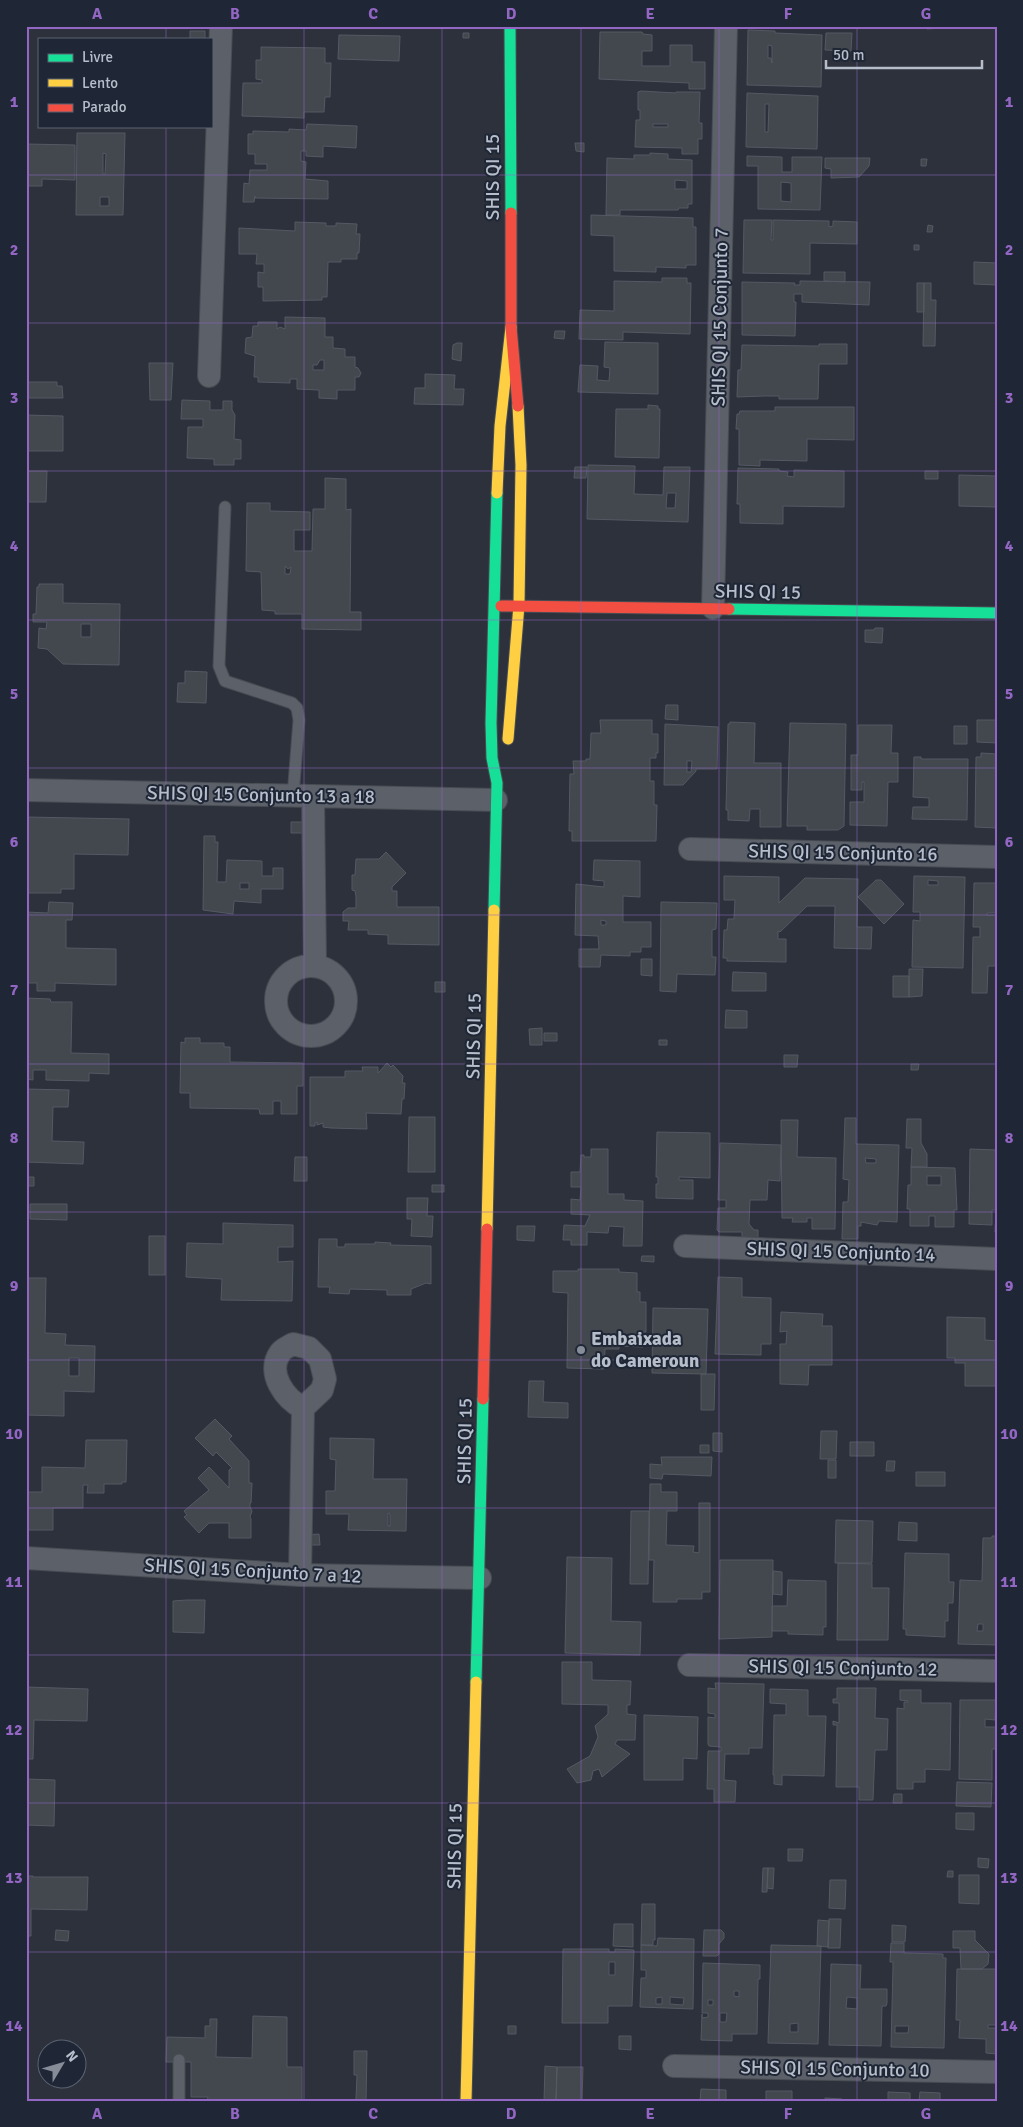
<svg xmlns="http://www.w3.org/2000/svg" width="1023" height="2127" font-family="Signika,sans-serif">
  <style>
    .building { fill: #43484f; stroke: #545963; fill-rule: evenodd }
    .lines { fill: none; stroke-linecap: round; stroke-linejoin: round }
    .lane-casing { stroke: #484c53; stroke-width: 13 }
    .street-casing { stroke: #484c53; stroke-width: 24 }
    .fast-casing { stroke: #484c53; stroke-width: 13 }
    .slow-casing { stroke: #484c53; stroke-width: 13 }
    .jam-casing { stroke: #484c53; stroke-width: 13 }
    .lane { stroke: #5c6069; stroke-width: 11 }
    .street { stroke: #5c6069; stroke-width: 22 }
    .fast { stroke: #16e098; stroke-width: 11 }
    .slow { stroke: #ffcf43; stroke-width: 11 }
    .jam { stroke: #f24e42; stroke-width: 11 }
    .grid { fill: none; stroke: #9366c4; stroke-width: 1; stroke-opacity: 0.55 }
    .poi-dot { fill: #868d99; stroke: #1f2736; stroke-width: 2 }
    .labels { text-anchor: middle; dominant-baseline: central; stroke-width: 4; stroke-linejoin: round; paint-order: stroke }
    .street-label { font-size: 19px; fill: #b7becb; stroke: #1f2736 }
    .poi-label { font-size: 19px; font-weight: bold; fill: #b7becb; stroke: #1f2736; text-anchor: start }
    .neatline { fill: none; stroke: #9366c4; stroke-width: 2 }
    .grid-label { font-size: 16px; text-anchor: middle; font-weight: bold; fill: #9366c4 }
  </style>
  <rect width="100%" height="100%" fill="#2c313b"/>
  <path class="building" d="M927,26H941V28L927,29Z
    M748,30L775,31V33L822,35L821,87L747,85ZM768,45L772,46V63L771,58H768Z
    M190,31H205V39H190Z
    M600,32H642L643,34L652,35V51H642V66H670V45H692V62H705V89H689V83L599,79Z
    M463,33H469V38H463Z
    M826,33H852L851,51L825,50Z
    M339,35L400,36L399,61L338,59Z
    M261,47L325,48V63H331L330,97H325L324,112H304V118L242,116L243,83H262V80L256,79V60H261Z
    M641,91L676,93V92H700L699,123H702V139H698V154H682V148L635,147L636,120H640V110H638V92ZM653,124H668V127H653Z
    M747,93L818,96L817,149L746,147ZM765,104H769L768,132H765Z
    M307,124L357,126L356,148L323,146V157L306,156V151H301V161L306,162L305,179L328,181V199L255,198V196L254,202H243L244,183L249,184L250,170H267V164H255V154H248V134H253V131L289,132V129L306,130Z
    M77,133H125L123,215H76ZM103,153L106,154L105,174H103ZM100,197H109V206H100Z
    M575,143H584V152L576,151Z
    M26,144L75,145V180L42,179V186H26Z
    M650,153L668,154V159L692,160V204H688V208H679L678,210H620V215H606L607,158L634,159V155H650ZM675,180L687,181V189H675Z
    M747,156L782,157V172H792V157H822L820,210L758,209V166H747ZM781,182L791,183V202L781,201Z
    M825,158H870L869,166L859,177L831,178V169L825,168Z
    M921,159H927L926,166H921Z
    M591,215L693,218V227H696V265H686V268L656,267V272L614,271V236L591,235Z
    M744,220H772L771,240H773V220L829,221V227L833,226V221L857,222V244L810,243V274L743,273Z
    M295,222L326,223V226H336V223L357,224L356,234H360L359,253H357V259H341V262H328L327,297H322V300L263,301V287H258V272L264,273V264H256L257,254H239V228L295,231Z
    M928,225L933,226L932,232H927Z
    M914,245H919V250H914Z
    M974,262L997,263V285L974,284Z
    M824,272H845V282L824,281Z
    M662,278H687V283H691L690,334L623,332V340L579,339L580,310L614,311V281L662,282Z
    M800,281L870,282L869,305L802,302V294H794V302H796L795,336L742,335V282L795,283L794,285H800Z
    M917,283H924V312H917Z
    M924,283H931V300H936L935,346H923Z
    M285,317L325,318V337H333V348L345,349V357H355V367L358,368L361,373L359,377H355V390H337V399L319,398V390L297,389V379H290V383L258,382V377H254L255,356L245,353L246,338L252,337L253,326H258V322H277V329L280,327L285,329ZM320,360H324V370H313V365H317Z
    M555,331H565L564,339L554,338Z
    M605,342L658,343V394L578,392L580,365L598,366L597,380L609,381L610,368L604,367Z
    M457,343H462L461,361L452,359L453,345Z
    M819,344H847V364H819L818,399H779V396H764L737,397L738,370H741L742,345L812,346H819Z
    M149,363H173L171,400H150Z
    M425,374L455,375L454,389H464L463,405L414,404L415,388H425Z
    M26,382H57V386H62L63,398H26Z
    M182,400L210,401V410H223V401H232V410L235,415L234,439L241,440V459H234V465H214V459L187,458L188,427H203V419H181Z
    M648,405L658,406V409H660L659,458L615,457L616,409H648Z
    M775,407H854V440L807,439V461L760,460V466L739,465V429H736L737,414H739L740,411H775Z
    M26,415L63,416V451H26Z
    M588,465L635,466L634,494L663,495L664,467H690L688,522L587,519ZM667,493H676L675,508H666Z
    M575,467H587L586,478H574Z
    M738,468L779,469V471L788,472L787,476L794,477V470L844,471V507L783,506V524L740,523V504H737Z
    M26,471H47L46,502H26Z
    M925,471H938V479H925Z
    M959,475L997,476V527L996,507L959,506Z
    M325,478L346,479V510L351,509L350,612H361V630L302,629V614H275V611L262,610L261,572L246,571L247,503H270V511L310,512V530H294V551H312L313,509H325ZM285,566L288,569L291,567L290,574H285Z
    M39,584H63V603L120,604L119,665L63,664L47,649L38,648L39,628L46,629L47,622H33V614H36L37,587H39ZM81,624H91V637H81Z
    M875,628H883L882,643L865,642V630H874Z
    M185,671L207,672L206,703L177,702L178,683H185Z
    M666,705H678V720L665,719Z
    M600,720H652V734H658V753H656V758H650V781H654V805H657L656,841H572V831H569L570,774H574L573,761H586V759H590L591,733H601Z
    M977,720H997V743L977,742Z
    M730,722L755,723L754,763H781V827H760V809H750L749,821L728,820V810H726L728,724H730Z
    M790,723L846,724L844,826L838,830H807V826H787Z
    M665,724L718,727L717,769H696V771L683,785H664ZM687,761H692L691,772H687Z
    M858,725H892L891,753H898V782H888L887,826L850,825V802H864V782H862V790H851V755H858Z
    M954,726H967V744H954Z
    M981,753L997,754V828L975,827L976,757H981Z
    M914,757H921V759H968L967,820L912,819L913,807H929V798L913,797Z
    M26,817L129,819L128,855L74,854V889H61V893H27Z
    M291,822H310V833H291Z
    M204,836H215V842H218L217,882H226L227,860L262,861V876H273V868H283V889H261V903L234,901L233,914L203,910ZM240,883H249V889H240Z
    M386,852L406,873L392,887V891H397V907H439V945L388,944V935L368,934V930H348L349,921H343V912L348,908H356V896L355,891L352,890V875H355L356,859H379Z
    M594,860L640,861V897L623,896V922H651V947H641V952H630V956L601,955L600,967H579V949H599L598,936L575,935L576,884L604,887V881L593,880ZM601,920L606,921V925H601Z
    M724,876L779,877V903L805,878L858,879L857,927H872L871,949L834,948L835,906H807L780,932L778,931V939H786V962L727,961V958H723L724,930H727L728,919H734L735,900H724Z
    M914,876L965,877L963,968L912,967L913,920L920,921V912H913ZM928,880L938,881V885H928Z
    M876,880H881L904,904L884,924L858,897Z
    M974,883H997V913H987V915H997V966H988L987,993H972L973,937H980V927H973Z
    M49,902L73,903L72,920H66V948L116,949V985L55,983V991H37V983H26V912L48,913Z
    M661,902L717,903L716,929L712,930V957H716L715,975L677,974L676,992L660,991Z
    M641,959H652V976L641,975Z
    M909,969H923L922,996L909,997Z
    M733,972L766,973V991H732Z
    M893,976H909V997H893Z
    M435,982H445V992H435Z
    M26,998L50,999L51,1002H72L71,1053L109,1054V1074L89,1073V1081L46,1080V1070H33V1080L26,1079Z
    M726,1010L747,1011V1028H725Z
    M542,1028V1045H530L529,1029Z
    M544,1033H557V1041H544Z
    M185,1038H200V1043H224V1047H230V1062L303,1063V1086H297V1114H281V1101H273V1114H260L259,1109L190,1108V1093H180L181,1042L185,1043Z
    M659,1040H667V1045H659Z
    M784,1055H798L797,1067H784Z
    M387,1063L391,1067L393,1065L403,1076L402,1083H405L404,1099H402L401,1114L366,1113L367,1129L331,1128L323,1127V1123L317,1125V1122L315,1123V1126H310V1077H345V1071H363L362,1067H378V1073Z
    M911,1064H919L918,1070H911Z
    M26,1089L69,1090L68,1107H53L52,1141L84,1142L83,1164L26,1162Z
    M409,1117H435V1172H408Z
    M845,1118H856V1144L899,1145L897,1222L879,1221L877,1225L861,1222V1226H858V1239H842L843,1202H848L849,1180L843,1179ZM865,1158L876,1159V1163H866Z
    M907,1119H921V1143L927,1154V1167H911L912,1148H906Z
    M781,1120H798L797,1157L836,1158L835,1229H812V1218H807V1222H792L793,1218H782Z
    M657,1132L710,1133V1178L679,1177V1180H693V1199L656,1198V1184H658V1177H656Z
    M720,1143L781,1145L780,1181L768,1180L767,1200H750L749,1224L754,1230H758V1240L742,1239V1232H719L717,1230L718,1208H726V1200H718Z
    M591,1149H608V1194H624V1200L643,1201L642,1246H623L624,1227L609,1226L608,1233L587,1232V1245H571V1240H563L564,1225L585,1226L590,1215L571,1214V1199L580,1200L581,1187H571V1172H580L581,1155H584V1157H591Z
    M970,1149L997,1150V1233L995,1232L996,1210H992V1225L969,1224Z
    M295,1157H307V1181H294Z
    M911,1167L955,1168L957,1210H954V1227H935V1216H929V1226H910V1209H907L908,1185H911ZM927,1176H941V1185H927Z
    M26,1177H34V1186H26Z
    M432,1185H444V1192H432Z
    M407,1198H428L427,1216H433L432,1237L411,1236L412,1219H407Z
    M30,1204H67V1220L30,1219Z
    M223,1223L293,1225V1247H278V1262L293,1261L292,1301L221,1300L222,1279L186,1277L187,1243L223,1244Z
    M517,1226H535L534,1241L517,1240Z
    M149,1236H165V1275H149Z
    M319,1239H337V1247H345V1244H375V1242L391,1243L390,1245L431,1246V1284L426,1283L411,1289V1295H387V1290L350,1289L349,1294L329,1293L330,1287H318Z
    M642,1256H654V1262L641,1261Z
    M578,1269H619V1272L637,1273V1292H640V1302H646V1332H643V1347L619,1346V1349H605L604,1369L567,1368L568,1293L553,1292V1271H578Z
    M718,1277L742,1278V1297L771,1298V1344H761V1355L715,1354Z
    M26,1278H46L45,1333L66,1334L65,1345L95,1346L94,1392L64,1391V1416L26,1415ZM69,1358H79V1376H69Z
    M653,1308L708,1309L706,1374L652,1373Z
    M781,1312L823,1314L822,1326H832V1365H809L808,1385L780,1384V1344H786L787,1331L780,1332Z
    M947,1317L985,1318V1340L997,1341V1386H965V1363H955V1358H947Z
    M701,1374H715L714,1410H701Z
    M529,1381H544L543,1402L568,1403V1418L528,1417Z
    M215,1419L232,1436L229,1439L249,1461V1483H252L251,1503H250V1507L252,1511L250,1517L251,1519V1538H229V1523H209L199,1533L184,1517L187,1515L184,1511L209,1490L198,1478L209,1467L229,1488V1470L232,1468L216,1452L213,1456L195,1438Z
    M821,1431H837L836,1459H820Z
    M713,1433H722V1452L713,1451Z
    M330,1438L374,1439L373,1479H407L406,1531L348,1530L349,1514H326V1491H335L336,1460L330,1459ZM388,1513L390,1514V1526H388Z
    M86,1440H127L126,1482H122V1484H104V1493H87L88,1485H83V1508H53V1530H26V1492H42V1467L85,1468Z
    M850,1442H874V1456H850Z
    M700,1445H709V1453H700Z
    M661,1457H712L711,1476L663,1474L662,1479L650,1478V1464L662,1465Z
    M828,1460H836V1478H828Z
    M887,1461H895L894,1471H886Z
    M916,1472H945V1486H916Z
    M650,1484H661V1492H677V1511H667L666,1545L694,1546L693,1552L699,1553V1503H710V1592H702V1599H677V1602H653L654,1560H649Z
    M631,1511H649L648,1584H630Z
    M836,1520L873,1521L872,1563H835Z
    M899,1522L917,1523V1541L898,1540Z
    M319,1534L320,1545H305V1535Z
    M992,1536H997V1645L958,1644L960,1580L982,1581L983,1538H992ZM978,1624H983V1631H977Z
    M905,1553L949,1554V1582H954L953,1603H948V1621H945V1637L906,1635V1629H903Z
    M567,1557L612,1558L611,1621L641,1622L640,1655L565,1653Z
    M720,1560H773L772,1637L719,1639Z
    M838,1563L872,1564V1588H889L888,1640H837Z
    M773,1571L782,1572V1595L773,1594Z
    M788,1580L826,1581V1627H823V1635L788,1634V1631H772V1606H787Z
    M187,1600H205L204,1633L173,1632V1601Z
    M562,1662H592V1680L631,1681L630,1705H627V1714L636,1715L635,1740H617L615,1744L630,1754L602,1777L599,1769L593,1771L591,1780L577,1783L567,1769L590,1756L598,1737L595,1726L608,1714V1705L562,1704Z
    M715,1683L764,1684L762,1748H749V1754H725L724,1780L736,1781L735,1802H714V1789H707L708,1751H721V1747L709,1746L708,1744V1717L715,1718V1714L708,1713V1688L716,1689Z
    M26,1687L88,1689L87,1721L34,1720L33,1759H26Z
    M837,1688H876L875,1718L888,1719L887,1750H875L873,1800H859V1787H836L837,1725H833V1721L839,1723V1703H833V1699H837Z
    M770,1689L808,1690V1716H826L824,1776L782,1775V1785L774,1784V1775H773L774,1715H786V1704L770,1703Z
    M900,1690H921V1703H951L950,1770L925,1769V1782H913V1789H897V1708L904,1709V1702H908V1701L900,1700Z
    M960,1700H996L995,1720L985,1719V1727H997V1749H992V1780L959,1779Z
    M644,1715L698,1717L697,1759L683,1758V1780H644Z
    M26,1779L55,1780L54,1826L26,1825Z
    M957,1782L992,1783L991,1807L956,1806Z
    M894,1794H902V1803H893Z
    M956,1813H974V1830L956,1829Z
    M788,1849H803L802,1861H788Z
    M978,1858L989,1859L988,1868L978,1867Z
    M763,1868H768L767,1892H762Z
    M768,1868H774L773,1889L767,1888Z
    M948,1871H953V1877H947Z
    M959,1875H979V1904L959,1903Z
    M26,1876H33V1877H88L87,1910L31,1909V1936H26Z
    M830,1880H846L845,1909L829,1908Z
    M642,1904H655V1940H653V1945H641Z
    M829,1919H841L840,1948H828Z
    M818,1920L829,1921L828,1947L817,1946Z
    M614,1924H633V1947L613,1946Z
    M892,1925L906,1926L905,1942H892Z
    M56,1930L69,1931L68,1941L55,1940Z
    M704,1930H721L724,1933V1938L719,1944V1954L717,1956H703Z
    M953,1931H975V1940L989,1954L988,1964L982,1969H961L960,1948H953Z
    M658,1938L694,1939L693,2009L640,2007L641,1978H646V1970H641V1945L657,1946ZM662,1997V2004H656V1998ZM670,1997L684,1998L683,2005L670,2004Z
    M891,1943H904V1953L943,1954V1958H946L944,2048L891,2047L893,1966V1962H890ZM895,2026H909L908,2033H895Z
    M771,1945L821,1946L818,2044L768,2043ZM798,2023V2032H790V2024Z
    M563,1949H609V1952H615V1949L634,1950L632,2006H608V2023H562ZM609,1962H615V1975H609Z
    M703,1963L760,1965V1979H758L757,2034H732V2041L701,2040L702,2014V2018L708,2017V2013H702ZM734,1991H739V1997L734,1996ZM708,2000H713V2005H708ZM720,2013H727L726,2022H720Z
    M831,1964L861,1965L860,1989H887V2003L886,2006H882L881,2046L829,2045ZM847,1997L857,1998V2009L846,2008Z
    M957,1969H997V2025H988V2028H997V2054L986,2053V2039L959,2038L960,2020H956Z
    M253,2016L287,2017V2067H302V2101H207L208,2097H191V2062H166L167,2037L205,2038V2026H210V2019H217L216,2057L252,2058Z
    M508,2026H516V2034H508Z
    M619,2036H631V2050L619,2049Z
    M354,2051H367L366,2101H353L356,2099L357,2075H354Z
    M545,2066L557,2067L556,2101H544Z
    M557,2067H583L582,2101H556Z
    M701,2089L726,2090V2101H738H700Z
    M766,2091H792V2101H766Z
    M888,2092L910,2093V2101H888Z
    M920,2092L940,2093V2101H919Z
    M825,2098L842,2099V2101H825Z"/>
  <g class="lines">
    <g class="lane-casing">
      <path id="lane" d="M225,507L219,666L225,681L292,703L297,708L299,720L293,796
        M179,2060V2101"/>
    </g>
    <g class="street-casing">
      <path id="street" d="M209,376L221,26
        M713,608L726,26
        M26,790L496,800
        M313,796L315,965
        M690,849L997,857
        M276 1001a35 35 0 1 1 70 0a35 35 0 1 1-70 0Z
        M685,1246L997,1259
        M26,1558L300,1575L480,1578
        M300,1575L303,1408L322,1390L325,1379L320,1359L309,1348L293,1344C288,1347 282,1349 280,1353C266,1373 285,1399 303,1408
        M689,1665L997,1671
        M674,2066L997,2072"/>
    </g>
    <g class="fast-casing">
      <path id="fast" d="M510,26L511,213
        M729,609L997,613
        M494,910L497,783L492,758L491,723L497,493
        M476,1682L483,1399"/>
    </g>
    <g class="slow-casing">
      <path id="slow" d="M497,493L500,426L511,327
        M508,739L519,605L521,465L518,406
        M487,1229L494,910
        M466,2101L476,1682"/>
    </g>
    <g class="jam-casing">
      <path id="jam" d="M511,213V327L518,406
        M501,606L729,609
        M483,1399L487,1229"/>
    </g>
    <use href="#lane" class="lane"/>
    <use href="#street" class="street"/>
    <use href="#fast" class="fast"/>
    <use href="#slow" class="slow"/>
    <use href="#jam" class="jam"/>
  </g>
  <path class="grid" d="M166,26V39M304,26V2101M442,26V2101M581,26V2101M719,26V2101M857,26V2101M166,126V2101M26,175H997M26,323H997M26,471H997M26,620H997M26,768H997M26,915H997M26,1064H997M26,1212H997M26,1360H997M26,1508H997M26,1655H997M26,1803H997M26,1952H997"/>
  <circle class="poi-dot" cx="581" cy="1350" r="5"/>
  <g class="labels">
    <g class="street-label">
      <text transform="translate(493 177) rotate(-90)">SHIS QI 15</text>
      <text transform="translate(720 317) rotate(-89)">SHIS QI 15 Conjunto 7</text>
      <text transform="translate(758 592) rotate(1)">SHIS QI 15</text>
      <text transform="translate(261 795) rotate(1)">SHIS QI 15 Conjunto 13 a 18</text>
      <text transform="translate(843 853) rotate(1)">SHIS QI 15 Conjunto 16</text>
      <text transform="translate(474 1036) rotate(-89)">SHIS QI 15</text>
      <text transform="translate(841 1252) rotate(2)">SHIS QI 15 Conjunto 14</text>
      <text transform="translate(465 1441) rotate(-89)">SHIS QI 15</text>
      <text transform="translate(253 1571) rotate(3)">SHIS QI 15 Conjunto 7 a 12</text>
      <text transform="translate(843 1668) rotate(1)">SHIS QI 15 Conjunto 12</text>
      <text transform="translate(455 1846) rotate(-89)">SHIS QI 15</text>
      <text transform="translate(835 2069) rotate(1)">SHIS QI 15 Conjunto 10</text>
    </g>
    <g class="poi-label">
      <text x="591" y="1339">Embaixada<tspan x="591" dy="22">do Cameroun</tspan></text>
    </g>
  </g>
  <rect width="1023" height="2127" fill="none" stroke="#1f2736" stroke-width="55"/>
  <rect x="38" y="38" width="175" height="90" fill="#1f2736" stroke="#5c6372"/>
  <rect x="48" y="54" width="25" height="8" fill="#16e098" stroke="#5c6372"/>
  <text x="82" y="62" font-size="15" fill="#b7becb">Livre</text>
  <rect x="48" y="79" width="25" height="8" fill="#ffcf43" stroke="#5c6372"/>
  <text x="82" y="88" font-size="15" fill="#b7becb">Lento</text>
  <rect x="48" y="104" width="25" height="8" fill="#f24e42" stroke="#5c6372"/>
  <text x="82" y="112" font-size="15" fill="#b7becb">Parado</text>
  <g transform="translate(62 2064) rotate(52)"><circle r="24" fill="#1f2736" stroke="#5c6372"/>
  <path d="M0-4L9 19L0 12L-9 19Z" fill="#868d99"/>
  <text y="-8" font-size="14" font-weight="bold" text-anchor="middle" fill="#b7becb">N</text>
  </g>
  <path d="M826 60v8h156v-8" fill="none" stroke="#b7becb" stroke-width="2.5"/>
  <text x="833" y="60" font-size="15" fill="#b7becb" stroke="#1f2736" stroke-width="4" paint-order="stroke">50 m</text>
  <rect x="28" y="28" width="968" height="2072" class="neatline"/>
  <g class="grid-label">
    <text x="97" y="19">A</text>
    <text x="235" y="19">B</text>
    <text x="373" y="19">C</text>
    <text x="511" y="19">D</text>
    <text x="650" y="19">E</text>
    <text x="788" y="19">F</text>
    <text x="926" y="19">G</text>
    <text x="14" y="107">1</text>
    <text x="1009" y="107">1</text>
    <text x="14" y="255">2</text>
    <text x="1009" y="255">2</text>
    <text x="14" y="403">3</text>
    <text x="1009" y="403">3</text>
    <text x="14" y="551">4</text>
    <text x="1009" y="551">4</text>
    <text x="14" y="699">5</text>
    <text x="1009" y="699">5</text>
    <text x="14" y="847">6</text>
    <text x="1009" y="847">6</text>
    <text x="14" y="995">7</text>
    <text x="1009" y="995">7</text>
    <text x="14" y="1143">8</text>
    <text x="1009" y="1143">8</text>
    <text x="14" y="1291">9</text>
    <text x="1009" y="1291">9</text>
    <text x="14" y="1439">10</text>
    <text x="1009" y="1439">10</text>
    <text x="14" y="1587">11</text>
    <text x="1009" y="1587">11</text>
    <text x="14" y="1735">12</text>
    <text x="1009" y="1735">12</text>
    <text x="14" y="1883">13</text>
    <text x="1009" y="1883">13</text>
    <text x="14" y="2031">14</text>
    <text x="1009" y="2031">14</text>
    <text x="97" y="2119">A</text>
    <text x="235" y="2119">B</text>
    <text x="373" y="2119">C</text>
    <text x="511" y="2119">D</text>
    <text x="650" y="2119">E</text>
    <text x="788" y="2119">F</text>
    <text x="926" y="2119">G</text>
  </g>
</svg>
